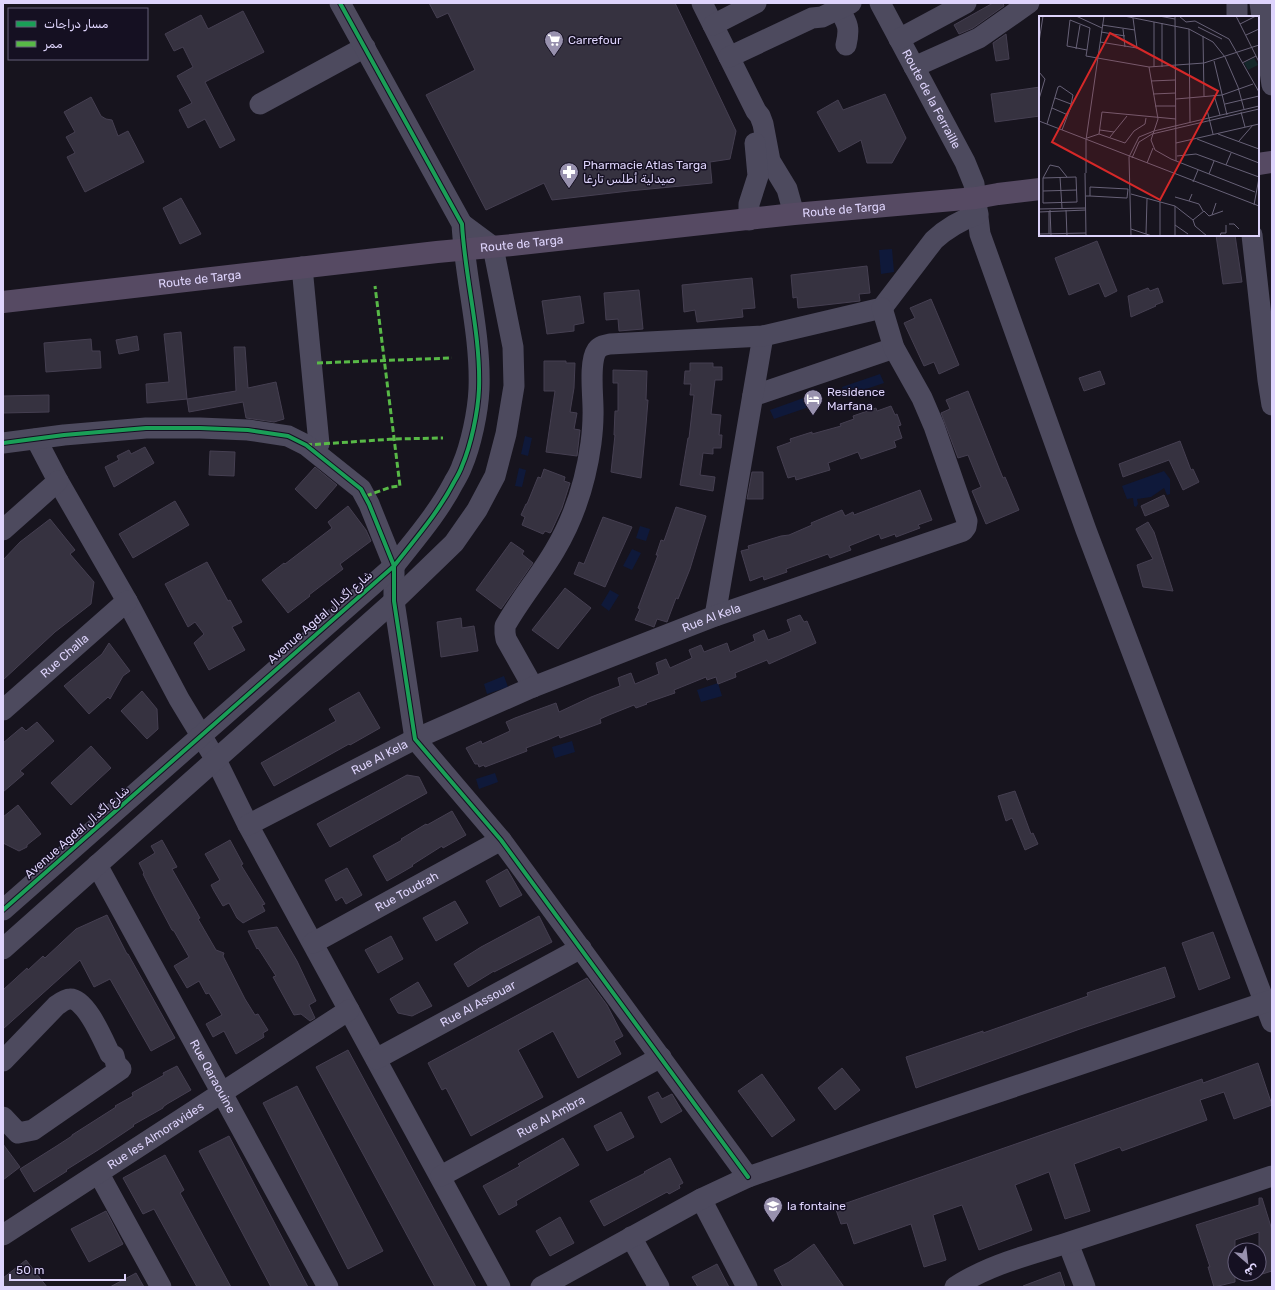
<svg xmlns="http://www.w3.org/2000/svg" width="1275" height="1290" font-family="Rubik,'Noto Sans Arabic',sans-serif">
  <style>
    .water { fill: #0f193a }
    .building { fill: #363240; stroke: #453f51 }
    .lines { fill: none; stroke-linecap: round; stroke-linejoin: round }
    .minor { stroke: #4d4a5e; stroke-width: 21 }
    .major { stroke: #564a63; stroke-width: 22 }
    .quiet { stroke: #58b947; stroke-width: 3; stroke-dasharray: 6 3; stroke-linecap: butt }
    .cycleway-casing { stroke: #151022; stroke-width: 6 }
    .cycleway { stroke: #1a9f57; stroke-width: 4 }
    .labels { text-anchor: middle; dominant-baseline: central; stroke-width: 3; stroke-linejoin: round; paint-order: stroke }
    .poi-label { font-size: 12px; fill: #ded4fc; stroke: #151022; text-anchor: start }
    .street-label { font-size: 12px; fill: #ded4fc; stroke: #151022 }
    .inset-road { fill: none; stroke: #676177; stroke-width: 1 }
    .view { fill: #d62828; fill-opacity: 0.15; stroke: #d62828; stroke-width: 2 }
    .inset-edge { fill: none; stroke: #ded4fc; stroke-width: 2 }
  </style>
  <rect width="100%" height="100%" fill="#17141e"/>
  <path class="water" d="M892,249L894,272L881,274L879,250Z
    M880,374L884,383L845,396L842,387Z
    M809,396L812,406L774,419L770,410Z
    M525,436L532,438L528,456L521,454Z
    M519,468L526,470L522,487L515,486Z
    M1164,471L1170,479V494L1167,495L1164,488L1151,497L1137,499L1138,504L1136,507L1134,506L1133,498L1127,499L1122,486Z
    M640,526L650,529L646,541L636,538Z
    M632,549L641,553L632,570L623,566Z
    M610,590L619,595L609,611L601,605Z
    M504,676L508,687L487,694L484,684Z
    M718,683L722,696L701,702L697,690Z
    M572,741L575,752L555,758L552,747Z
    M495,773L498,782L479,789L476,779Z"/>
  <path class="building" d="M429,3H675L736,131L730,159L710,162L712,183L629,191L552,200L544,183L486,210L426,95L475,70L448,13L437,18Z
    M993,3H1003L1004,6L973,28L959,34L954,25Z
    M243,11L264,52L205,82L235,140L220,148L205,119L188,128L179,110L192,103L177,76L193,67L183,47L174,51L165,34L201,15L208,29Z
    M1006,34L1009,59L996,61L993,43Z
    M1040,87V116L995,122L991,94Z
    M885,94L906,138L892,163H867L861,140L839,152L817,112L838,100L843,110Z
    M91,97L101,116L106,119L112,120L118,136L128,131L144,162L85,192L67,157L75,153L66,137L75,132L64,112Z
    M181,198L201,234L180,244L163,208Z
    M1216,235H1235L1242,282L1223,284Z
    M1097,241L1117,291L1105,297L1099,283L1069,295L1055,258Z
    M867,266L870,293L859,294L860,301L798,308L797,297L793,298L791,275Z
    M752,278L755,308L742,309L743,317L697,322L695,310L684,312L682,285Z
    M1148,288L1150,291L1158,288L1163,302L1155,305L1156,306L1131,317L1128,296Z
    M639,290L643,329L619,331L618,319L606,320L604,293Z
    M580,296L584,323L574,325V331L547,334L542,301Z
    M931,299L959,365L939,374L934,362L924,366L904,323L915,318L910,308Z
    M181,332L187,399L147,403L146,384L169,382L164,334Z
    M137,336L139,350L119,354L116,340Z
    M91,339L92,351H100L101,368L46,372L44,343Z
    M234,347H245L248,388L276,382L284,419L274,422L246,418L243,402L189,412L187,399L236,391Z
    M544,361H566V363H575L574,388L570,412L577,413L574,429L580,430L577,456L546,452L555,391H544Z
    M690,363H713V367H722V380H715L711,414L721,415L719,435H722L721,448H713V454L703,453L700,475L715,477L713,491L680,485L688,438H689L694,395H690L691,384H684L685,371H690Z
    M613,370L647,371L646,400H648L646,425L641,478L611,472L615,435H614L615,411H618V383H613Z
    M1100,371L1105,384L1084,391L1079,378Z
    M968,391L1003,478L1005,477L1019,510L986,524L972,491L981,487L968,455L958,458L941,413L950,409L946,400Z
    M49,395V412L3,413V396Z
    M891,406L895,415L897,414L901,425L898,426L902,438L894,441L896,447L861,459L858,452L828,463L830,470L796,480L795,476L788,478L777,447L791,442L790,439L812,432V434L841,426L840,424L854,419L853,416L876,408L877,411Z
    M1180,441L1191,470L1193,469L1199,482L1183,490L1169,460L1123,477L1119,464Z
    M145,447L154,463L114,487L105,467L119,460L117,456L129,450L131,454Z
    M210,451L235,452L234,476L209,475Z
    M315,467L337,485L316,509L295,489Z
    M544,469L565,477L564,481L570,483L562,508L551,532L550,533L545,531L543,534L522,525L525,517L521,515L526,504H527L538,477L541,478Z
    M752,472H763V499H747Z
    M920,490L932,520L918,525L920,528L896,537L895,534L881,539L879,534L849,546L851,550L830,558L828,554L786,569L787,572L764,580L763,576L750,581L741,551L749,549L748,546L781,536L789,535L812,525L811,523L842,510L845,516L853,512L854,515Z
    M1164,495L1169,506L1145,516L1141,506Z
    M175,501L189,525L133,558L119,534Z
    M348,506L366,530L371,541L340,564L343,569L309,595L310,596L288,613L262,580L284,563L285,564L332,528L328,522Z
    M676,507L706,516L690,569L678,599L676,598L667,622L657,619L654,627L635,620L640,609L638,608L658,555H656L661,540L664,541Z
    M603,517L632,527L605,587L574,574L579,562L584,564Z
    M50,519L75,550L70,554L94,582L91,604L55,632L3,680V560L20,542Z
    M1148,522L1154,532L1173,591L1143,587L1137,565L1153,559L1136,529Z
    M511,542L524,551L522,554L533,563L501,609L476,590Z
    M207,562L228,601L230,600L242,622L232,627L245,650L209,670L194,643L204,634L195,622L188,627L165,584Z
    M565,588L591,608L558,649L532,630Z
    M800,615L804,622L807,621L816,643L769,664L767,660L735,673L736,677L718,684L716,677L707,680L706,677L674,690L675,693L646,703L647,704L636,708L634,705L609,715L600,719L601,723L560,738L559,735L550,739L526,748L527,751L485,767L484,765L479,767L478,764H475L466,748L481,741L482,744L510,731L506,722L515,718L556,703L559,712L591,697L620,686L618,678L631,673L635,684L659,674L656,663L666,659L670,668L692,658L689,650L701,645L704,652L727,643L730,652L755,641L753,635L764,630L768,640L779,636L791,631L787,620Z
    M461,618L462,628L474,626L478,651L441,657L437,622Z
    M109,643L130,671L123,676L110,699L108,697L89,714L64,686L102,654Z
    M142,691L157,709L158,729L147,739L121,711Z
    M359,692L380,728L350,745L349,744L274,786L261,763L336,721L329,709Z
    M37,722L54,741L20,771L24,774L3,792V743L22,727L26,731Z
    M91,746L111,768L71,805L51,783Z
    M407,775L419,777L427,793L330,847L317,824Z
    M1015,791L1031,834L1033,833L1038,844L1025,850L1012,818L1006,821L998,796Z
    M18,805L41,834L27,845V847L19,851L3,843V817Z
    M452,811L466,835L443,848L442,846L412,865L413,866L387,881L373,856L402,840L401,839L426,824L427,825Z
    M162,840L177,867L172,869L200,918L198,919L216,950L224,953L223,956L245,999L255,1015L258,1014L268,1030L263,1033L264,1037L236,1054L224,1031L213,1037L206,1024L222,1015L209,993L206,994L199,981L187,988L174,966L189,957L174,931L172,930L155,898L143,874L144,873L139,863L155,853L151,846Z
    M230,840L243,864L241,865L265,904L262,905L265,911L243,923L237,918L229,903L223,906L214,891L211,885L220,880L205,854Z
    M347,868L362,895L346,904L342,897L336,901L325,880Z
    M507,869L522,895L500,907L486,881Z
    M455,901L468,923L436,941L423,918Z
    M107,915L127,954H128L175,1038L151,1051L110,979L94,987L80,960L3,1029V990L27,968L28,970L43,956L45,958L76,929Z
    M539,916L552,942L494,972V971L468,987L454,964L481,947Z
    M277,927L297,961L316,1001L309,1005L315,1018L310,1021L301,1014L294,1015L273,977L276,976L258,948L257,949L248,931Z
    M1213,932L1230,978L1199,990L1182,943Z
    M391,936L403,959L378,973L365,950Z
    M1165,967L1175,997L1080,1029L916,1088L906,1057L983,1031V1033L1088,996L1087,993Z
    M587,978L607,1005L623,1036L614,1041L621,1054L578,1078L553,1031L518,1050L543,1097L471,1136L446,1088L442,1090L428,1063Z
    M418,982L432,1006L412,1016L398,1013L390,999Z
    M348,1050L476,1287H435L316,1067Z
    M1258,1063L1272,1105L1234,1119L1224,1092L1200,1100L1207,1120L1122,1151L1120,1147L1074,1164L1090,1211L1065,1219L1049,1172L1015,1185L1032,1230L979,1250L962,1205L933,1215L946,1260L924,1267L911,1224L854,1244L847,1223L841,1224L835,1207L1202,1079L1203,1083Z
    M177,1066L191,1090L167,1104L163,1107V1108L133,1125L134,1126L98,1150L66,1170L67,1171L34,1192L20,1169L55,1147L72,1136V1135L116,1107L115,1106L133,1096L132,1093L164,1075L163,1073Z
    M842,1068L860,1090L835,1110L818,1088Z
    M762,1074L795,1120L772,1137L738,1091Z
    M297,1086L383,1251L348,1269L263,1103Z
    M658,1092L662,1099L672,1094L682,1111L661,1123L648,1097Z
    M621,1112L634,1137L607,1151L594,1126Z
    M229,1136L308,1287H271L199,1151Z
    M563,1138L579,1165L516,1201L517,1205L499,1215L483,1186L520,1166L518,1164Z
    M3,1144L20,1167L3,1180Z
    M165,1155L184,1190L180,1193L231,1287H197L154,1209L143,1214L123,1178Z
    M670,1158L683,1183L679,1185L680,1188L669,1194L667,1192L604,1226L590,1201L645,1173L644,1172Z
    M1259,1198H1262L1272,1230V1271L1259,1275V1232L1235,1240V1282L1214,1287L1208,1267H1210L1196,1225L1259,1205Z
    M106,1211L123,1244L89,1262L71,1229Z
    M560,1217L574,1243L550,1256L536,1231Z
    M814,1244L844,1287H783L774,1270L789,1262Z
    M26,1260L47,1287H3V1278Z
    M717,1264L729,1287H698L692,1277Z
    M1060,1272L1065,1287H1023V1286Z
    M136,1273L144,1287H110Z"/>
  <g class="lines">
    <g class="minor">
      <path d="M702,3L756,111L760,116L763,124L770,161L787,189L794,214"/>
      <path id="s1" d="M880,3L965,162L974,184L980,234L1086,530L1272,1022"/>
      <path d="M1237,3V17"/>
      <path d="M1260,3L1272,85"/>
      <path d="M839,9C848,24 850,28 846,45"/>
      <path d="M713,25L756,3"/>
      <path d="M899,39L966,3"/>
      <path d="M729,57L812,18L822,17L851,3"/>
      <path d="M914,67L979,38L1029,3"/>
      <path d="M260,104L365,47"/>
      <path d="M749,220V204L758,176L755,143"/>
      <path d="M1252,235L1268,380L1272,405"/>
      <path d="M302,267L319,444"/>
      <path d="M753,396L894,348"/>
      <path d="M36,439L58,481L127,601L179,699L216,760L248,825L500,1287"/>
      <path d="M3,443L64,435L146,428H200L248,430L288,436L306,445L361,489L369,504L394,566V601L415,739L501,840L748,1177"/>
      <path d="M3,530L58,481"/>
      <path d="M715,616L763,336"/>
      <path d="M533,687L506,639L505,633V626C520,599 540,576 555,550C574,518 586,480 591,443C592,435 593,425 593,416C594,400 588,363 597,350C600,346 605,345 610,344L763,336L882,308L934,240C947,228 961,220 978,214"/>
      <path id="s2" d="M3,710L127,601"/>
      <path id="s3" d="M248,825L415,739L533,687L715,616L963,531L966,527L967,521L934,426L922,398L894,348L882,308"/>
      <path id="s4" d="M97,865L328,1287"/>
      <path d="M3,910L394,566C415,539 438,513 454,482C457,477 460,472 462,466C471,445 478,412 479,389C481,334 465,279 462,224L340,3"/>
      <path id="s5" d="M313,943L501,840"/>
      <path d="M3,949L394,601L454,543L477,510L495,476L506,434L514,386L513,347L493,247L462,224"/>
      <path id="s6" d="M376,1059L581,948"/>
      <path d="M3,1061L56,1006C60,1003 65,999 70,999C86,998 104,1042 110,1054L114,1056L116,1064L121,1069L33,1130L18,1133L3,1117"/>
      <path d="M99,1174L161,1287"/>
      <path id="s7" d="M441,1176L661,1057"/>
      <path d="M701,1199L747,1287"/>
      <path id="s8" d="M3,1235L349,1010"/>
      <path d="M631,1237L659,1287"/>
      <path d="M1068,1243L1085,1287"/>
      <path d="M541,1287L701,1199L748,1177L879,1132L1272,1000"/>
      <path d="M955,1287C991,1263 1034,1254 1073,1241C1140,1219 1206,1198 1272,1176"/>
    </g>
    <g class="major">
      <path d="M1258,164L1272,162"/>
      <path id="s9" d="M3,302L437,252L512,245L794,214L976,198L998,194L1040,189"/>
    </g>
    <path class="quiet" d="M317,363L452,358
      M306,445L394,439L443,438
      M366,496L391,487L400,486L375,286"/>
    <g class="cycleway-casing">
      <path id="cycleway" d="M3,443L64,435L146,428H200L248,430L288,436L306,445L361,489L369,504L394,566V601L415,739L501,840L748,1177
        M3,910L394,566C415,539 438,513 454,482C457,477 460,472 462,466C471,445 478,412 479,389C481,334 465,279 462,224L340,3"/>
    </g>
    <use href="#cycleway" class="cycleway"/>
  </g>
  <defs>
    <g id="supermarket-pin" transform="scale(1)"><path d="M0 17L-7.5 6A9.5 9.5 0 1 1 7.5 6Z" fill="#9891ae" stroke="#151022"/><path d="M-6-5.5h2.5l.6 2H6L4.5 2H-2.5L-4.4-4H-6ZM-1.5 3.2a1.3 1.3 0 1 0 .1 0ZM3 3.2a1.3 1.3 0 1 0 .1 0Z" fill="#fff"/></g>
    <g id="pharmacy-pin" transform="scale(1)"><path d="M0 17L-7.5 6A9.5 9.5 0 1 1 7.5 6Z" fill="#9891ae" stroke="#151022"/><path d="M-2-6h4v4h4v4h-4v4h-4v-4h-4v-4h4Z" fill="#fff"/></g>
    <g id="hotel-pin" transform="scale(1)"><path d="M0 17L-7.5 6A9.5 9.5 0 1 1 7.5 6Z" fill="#9891ae" stroke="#151022"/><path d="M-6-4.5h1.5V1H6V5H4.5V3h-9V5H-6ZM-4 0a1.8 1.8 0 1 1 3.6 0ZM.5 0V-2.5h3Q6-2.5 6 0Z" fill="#fff"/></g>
    <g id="school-pin" transform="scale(1)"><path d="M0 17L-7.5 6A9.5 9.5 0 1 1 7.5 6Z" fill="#9891ae" stroke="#151022"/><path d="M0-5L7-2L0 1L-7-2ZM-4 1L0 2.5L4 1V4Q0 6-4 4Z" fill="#fff"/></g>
  </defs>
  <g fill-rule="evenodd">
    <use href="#supermarket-pin" x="554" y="40"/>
    <use href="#pharmacy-pin" x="569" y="172"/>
    <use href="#hotel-pin" x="813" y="399"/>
    <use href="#school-pin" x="773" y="1206"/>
  </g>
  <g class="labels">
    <g class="poi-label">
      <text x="568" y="40">Carrefour</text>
      <text x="583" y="165">Pharmacie Atlas Targa<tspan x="583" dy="14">صيدلية أطلس تارغا</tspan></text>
      <text x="827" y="392">Residence<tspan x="827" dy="14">Marfana</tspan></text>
      <text x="787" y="1206">la fontaine</text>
    </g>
    <g class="street-label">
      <text stroke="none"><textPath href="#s1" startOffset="109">Route de la Ferraille</textPath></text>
      <text stroke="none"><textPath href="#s9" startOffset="846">Route de Targa</textPath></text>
      <text stroke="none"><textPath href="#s9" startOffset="522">Route de Targa</textPath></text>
      <text stroke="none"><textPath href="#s9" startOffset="198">Route de Targa</textPath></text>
      <text transform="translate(320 617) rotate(-41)">Avenue Agdal شارع اگدال</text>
      <text stroke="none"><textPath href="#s3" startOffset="508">Rue Al Kela</textPath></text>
      <text stroke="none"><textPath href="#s2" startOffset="82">Rue Challa</textPath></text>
      <text stroke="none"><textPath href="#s3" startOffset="148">Rue Al Kela</textPath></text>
      <text transform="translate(77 832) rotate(-41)">Avenue Agdal شارع اگدال</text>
      <text stroke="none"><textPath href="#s5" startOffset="107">Rue Toudrah</textPath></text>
      <text stroke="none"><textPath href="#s6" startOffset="116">Rue Al Assouar</textPath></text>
      <text stroke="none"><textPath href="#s4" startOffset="241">Rue Qaraouine</textPath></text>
      <text stroke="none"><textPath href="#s7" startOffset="125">Rue Al Ambra</textPath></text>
      <text stroke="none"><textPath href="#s8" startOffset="182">Rue les Almoravides</textPath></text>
    </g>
  </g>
  <g transform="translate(1039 16)">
    <rect width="220" height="220" fill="#17141e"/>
    <path d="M215,42L219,49L209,54L205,47Z" fill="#14272a"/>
    <path class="inset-road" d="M37,0L63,12M85,0L150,13L174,26L186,41L199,71L205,93M120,0L136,3M136,0L137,145M140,0L147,6L156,5L190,23L220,76M197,0L220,46M115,6V51M123,7V51M201,8L217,0M63,9L96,14M159,11L183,23M84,13L86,31M150,13L151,106M62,16L86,20M207,19L220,13M164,20L165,80M0,26L4,0M61,26L98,32L94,2M37,33L41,9M48,34L28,30L31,4L51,12L48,34L47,40L110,51L165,47L220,29M175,45L188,99M203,47L217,40M110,51L119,103L112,124L116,134L132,143L216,176M0,56L6,63L0,83M112,65L136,64M114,78L137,77M175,79L181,99M16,82L32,88M137,83L183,79L214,68M186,88L220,80M116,90H137M13,92L29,99M168,94L174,118M202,96L206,111M0,105L220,190M8,108L19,71L21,70L34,79L31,93L23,114M61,114L75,116M60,118L63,96L137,103M179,118L220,133M71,121L88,100M48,122L60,118L86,127L95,115L106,108L107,102M158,123L220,147M200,125L214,109M137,127L220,108M138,140L157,138L220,161M93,142L100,126L113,118L220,93M108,147L114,132M187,149L192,137M46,157L47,220M47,157V124L65,0M170,158L175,145M21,161L23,192M37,161L38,186L4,187V162ZM4,162L11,149L20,151L28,161M154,166L159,154M4,175L38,174M92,178L136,190V220M47,180H51L87,182H88L89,173L51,171V180M136,181L150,185L153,178M150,185L160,188L164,195M215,189L220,162M136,190L154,204M0,193L47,192M11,194L12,219M27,194L28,220M10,195V218M0,196L47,194M173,199L177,187M190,208H195L200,213M136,209L149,218M92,213L113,220M0,218L47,217M107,218L108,183M92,220L90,141L100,121L115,115L220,90M121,220V186M168,220L156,210L154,204L165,195L170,200L184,195M181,220L182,217H187V209"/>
    <path class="view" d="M71,17L179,75L121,184L13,126Z"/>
    <rect width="220" height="220" class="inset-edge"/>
  </g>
  <rect width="1275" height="1290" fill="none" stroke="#ded4fc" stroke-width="8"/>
  <rect x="8" y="8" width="140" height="52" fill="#151022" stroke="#655e79"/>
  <rect x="16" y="21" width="20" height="6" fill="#1a9f57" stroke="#655e79"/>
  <text x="44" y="28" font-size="12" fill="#ded4fc">مسار دراجات</text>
  <rect x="16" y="41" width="20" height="6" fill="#58b947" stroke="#655e79"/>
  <text x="44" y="48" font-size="12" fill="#ded4fc">ممر</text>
  <g transform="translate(1247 1262) rotate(152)"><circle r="19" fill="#151022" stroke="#655e79"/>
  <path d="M0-3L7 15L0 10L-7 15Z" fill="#9891ae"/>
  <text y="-6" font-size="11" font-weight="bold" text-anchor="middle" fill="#ded4fc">ش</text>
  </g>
  <path d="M10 1274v6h115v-6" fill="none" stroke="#ded4fc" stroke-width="2"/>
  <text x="16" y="1274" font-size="12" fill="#ded4fc" stroke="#151022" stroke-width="3" paint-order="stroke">50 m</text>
</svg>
